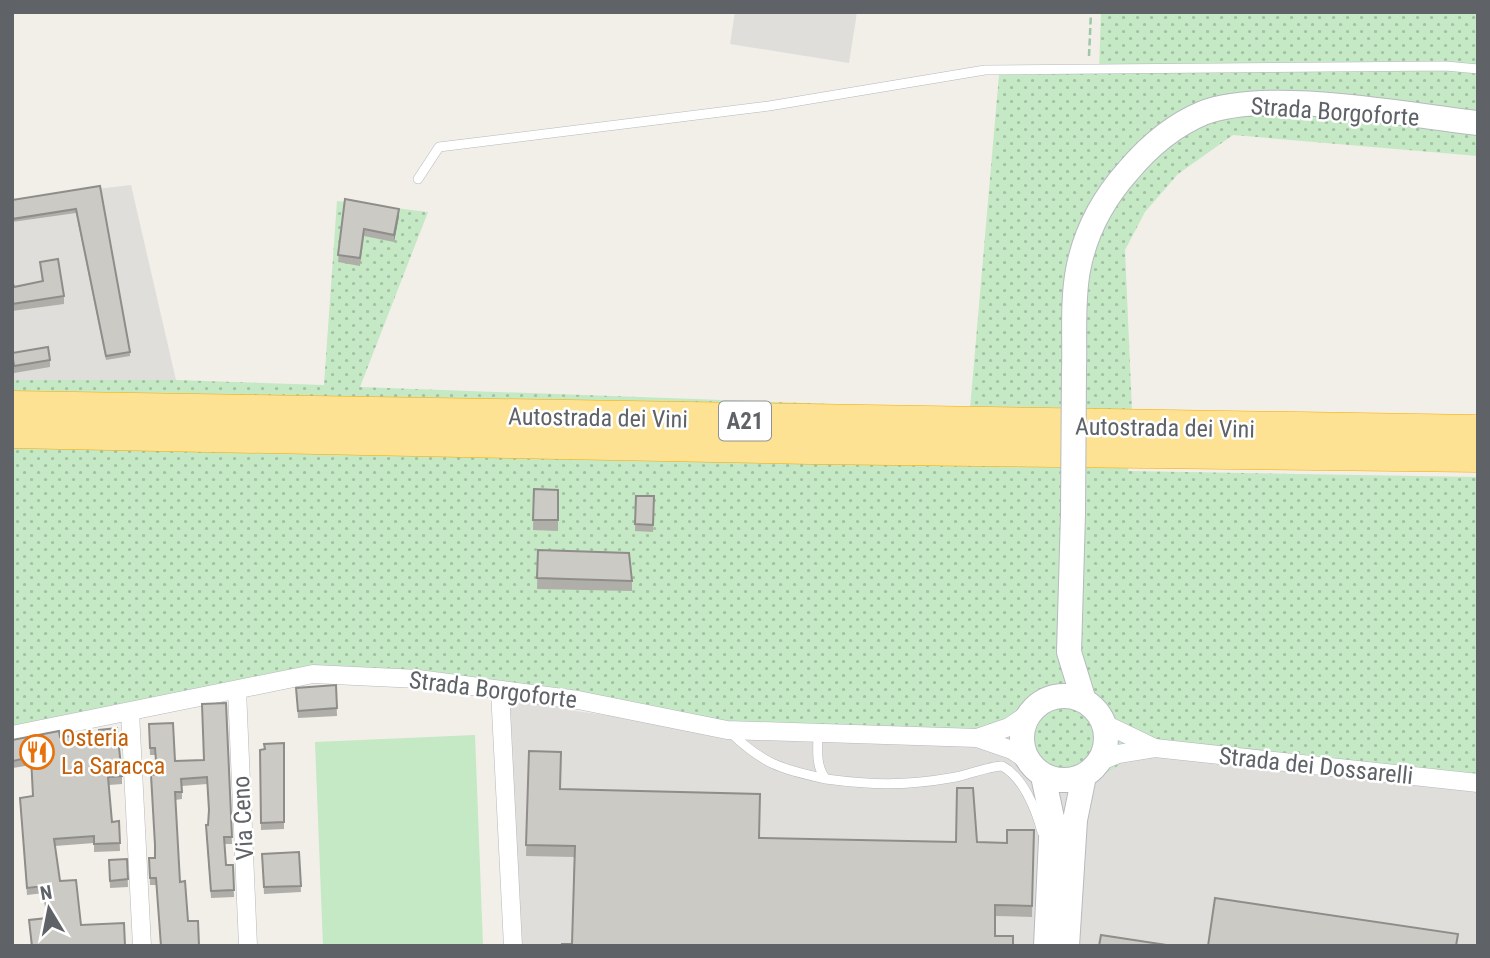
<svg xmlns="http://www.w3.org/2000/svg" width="1490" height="958" font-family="'Roboto Condensed',sans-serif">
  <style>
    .industrial { fill: #e0deda }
    .grass { fill: url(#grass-dots) }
    .park { fill: #c5e8c5 }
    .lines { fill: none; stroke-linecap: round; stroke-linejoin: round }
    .service-casing { stroke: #b5b8bc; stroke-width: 10 }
    .minor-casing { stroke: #b5b8bc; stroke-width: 19 }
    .secondary-casing { stroke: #b6babf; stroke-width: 26 }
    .motorway-casing { stroke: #f9ab00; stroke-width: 33 }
    .path { stroke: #9cc7a9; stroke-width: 2.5; stroke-dasharray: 7 3.5; stroke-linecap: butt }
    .service { stroke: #fff; stroke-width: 9 }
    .minor { stroke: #fff; stroke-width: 18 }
    .secondary { stroke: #fff; stroke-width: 24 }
    .motorway { stroke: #fde293; stroke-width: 32 }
    .secondary-bridge-casing { stroke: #b6babf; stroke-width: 26; stroke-linecap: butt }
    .secondary-bridge { stroke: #fff; stroke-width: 24 }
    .wall { fill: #afaea9 }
    .shaded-wall { fill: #8f8d8a }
    .building { fill: #cccac5; stroke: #8f8d8a; stroke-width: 2 }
    .labels { text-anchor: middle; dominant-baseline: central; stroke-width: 5; stroke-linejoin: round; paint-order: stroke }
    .shield { fill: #fff; stroke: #8f9295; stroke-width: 2 }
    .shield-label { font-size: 23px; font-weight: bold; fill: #5f6368 }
    .street-label { font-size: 24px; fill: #5f6368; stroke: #fff }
    .food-label { font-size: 24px; fill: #c56008; stroke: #fff; text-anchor: start }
  </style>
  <defs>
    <pattern id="grass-dots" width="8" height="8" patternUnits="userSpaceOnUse" patternTransform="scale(1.75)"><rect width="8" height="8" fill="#c5e8c5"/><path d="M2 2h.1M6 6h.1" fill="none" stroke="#a3c0a4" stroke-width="1.8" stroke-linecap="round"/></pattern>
  </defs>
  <rect width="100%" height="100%" fill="#f1efe8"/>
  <path class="industrial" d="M735,12H857L849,63L730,44Z
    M131,185L176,380H12V199Z
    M501,694L576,711L730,732L928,734L1127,760L1184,756L1478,786V946H512Z"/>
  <path class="grass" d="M1101,12H1478V156L1233,135L1178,174L1145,212L1125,250L1132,411L1128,471L1478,477V786L1184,756L1127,760L1097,779L1062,788L1026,772L1006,752L928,734L730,732L501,694L312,674L12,734V380H176L324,385L337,201L428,212L360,387L970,409L999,75L1099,73Z"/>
  <path class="park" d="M475,735L483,946H323L315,742Z"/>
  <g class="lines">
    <g class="service-casing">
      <path id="service" d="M418,179L439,147L769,106L985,70L1446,66L1478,69
        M729,731C763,764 780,769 826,779
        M818,733C818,749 815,766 826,779C871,785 905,786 950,778C967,776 984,767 1002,766C1023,777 1036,809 1042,832"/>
    </g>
    <g class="minor-casing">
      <path id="minor" d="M237,690L248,946
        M500,690L513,946
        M130,712L142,946
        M1103,723L1155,748
        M12,735L313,674L418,679L578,700L727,730L977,738L1012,750L1027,760
        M977,738L1009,727L1028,714
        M1099,762L1118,754L1155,748L1478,783"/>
    </g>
    <g class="secondary-casing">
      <path id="secondary" d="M1074,371C1075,338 1072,302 1078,270C1085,233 1103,199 1128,171C1149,146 1172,126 1203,113C1266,88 1407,115 1478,123
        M1073,514L1069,652L1084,701
        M1022 738a42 42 0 1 1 84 0a42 42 0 1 1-84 0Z
        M1043,776L1052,818L1046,946
        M1067,946L1075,820L1084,776"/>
    </g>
    <g class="motorway-casing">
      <path id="motorway" d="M12,407L1478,431
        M12,432L810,448L1478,456"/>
    </g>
    <path class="path" d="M1089,56L1091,12"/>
    <use href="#service" class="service"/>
    <use href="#minor" class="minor"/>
    <use href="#secondary" class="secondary"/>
    <use href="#motorway" class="motorway"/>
    <g class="secondary-bridge-casing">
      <path id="secondary-bridge" d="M1073,514L1074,371"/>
    </g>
    <use href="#secondary-bridge" class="secondary-bridge"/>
  </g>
  <path class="wall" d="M100,186L130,352V356L106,360L76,213L12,222V200Z
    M345,199L399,216L394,242L364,236L360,266L338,262Z
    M40,262L64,296V304L12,311V280L14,287L42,282Z
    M12,353L50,360V367L14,373L12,362Z
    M534,489L558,490V531L533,530Z
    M636,496H654L653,532L635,531Z
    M538,550L632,581V591L537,589Z
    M336,685L337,716L298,718L296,688Z
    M226,703L232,844H225L226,865H233L234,897L211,898L206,832L208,825L209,813L207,784L182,786V799L175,800L180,882L188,921L199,946L156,885H150L149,858H155L156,774L155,755H150L149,724L175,761L204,760Z
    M60,737L122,776V784L109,785L112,822L119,821L120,851L94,852V843L55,846L60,881L81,925L125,946H31L29,920L46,919L44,893L27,895L20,798L33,797L31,765L13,768L12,740Z
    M284,743V829L261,830L260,750L265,749Z
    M529,751L560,789L760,838L1007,843L1034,830L1032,917L995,916L572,944L574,857L526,856Z
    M299,852L301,892L264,894L262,854Z
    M127,859L128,887L110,888L109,860Z"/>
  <path class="shaded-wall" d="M399,209V216L394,242V235Z"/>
  <path class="building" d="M100,186L130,352L106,356L76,209L12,219V200Z
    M345,199L399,209L394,235L364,229L360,258L338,255Z
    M58,259L64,296L12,304V280L14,287L43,281L40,262Z
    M48,347L50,360L14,366L12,353Z
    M534,489L558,490V520H533Z
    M636,496H654L653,525L635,524Z
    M538,550L629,553L632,581L537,578Z
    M336,685L337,708L298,711L296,688Z
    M226,703L232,837H224L226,865H233L234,890L211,891L206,825H208L209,810L207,777L181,779L182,792H175L180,882L185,881L188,921H198L199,946H161L156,878H150L149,858H155V845L151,775L157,774L155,748H150L149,724L173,723L175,761L204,760L202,704Z
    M117,728L122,776L108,777L112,822L119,821L120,843L94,844V836L54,839L60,881L76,880L81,925L124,923L125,946H32L29,920L47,918L44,886L27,888L20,798L33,796L31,757L13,761L12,740L59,731L60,737L99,734V730Z
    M284,743V822L261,823L260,750L265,749L264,744Z
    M529,751L561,752L560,789L760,794L759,838L956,842L957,788H973L977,842L1007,843V830H1034L1032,906L995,905V936H1013V946H562V944H572L575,846L526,845Z
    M299,852L301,886L264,887L262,854Z
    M127,859L128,879L110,881L109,860Z
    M1215,898L1458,934L1456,946H1208Z
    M1101,935L1173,946H1099Z"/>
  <defs>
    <g id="restaurant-ring" transform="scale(1.75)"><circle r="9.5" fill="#fff" stroke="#e8710a" stroke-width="1.5"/><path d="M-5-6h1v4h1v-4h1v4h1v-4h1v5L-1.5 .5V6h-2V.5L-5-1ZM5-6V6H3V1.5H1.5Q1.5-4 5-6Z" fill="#e8710a"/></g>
  </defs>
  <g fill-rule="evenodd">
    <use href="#restaurant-ring" x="37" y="752"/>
  </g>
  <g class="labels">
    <rect class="shield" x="719" y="401.5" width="52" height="39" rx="5"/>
    <g class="shield-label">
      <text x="745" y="421">A21</text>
    </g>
    <g class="street-label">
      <text transform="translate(1335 112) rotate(4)">Strada Borgoforte</text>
      <text transform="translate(598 418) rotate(1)">Autostrada dei Vini</text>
      <text transform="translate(1165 428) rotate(1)">Autostrada dei Vini</text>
      <text transform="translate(493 690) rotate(7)">Strada Borgoforte</text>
      <text transform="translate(1316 766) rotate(6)">Strada dei Dossarelli</text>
      <text transform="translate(243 818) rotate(-93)">Via Ceno</text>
    </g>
    <g class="food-label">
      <text x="61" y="738">Osteria<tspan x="61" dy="28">La Saracca</tspan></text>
    </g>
  </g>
  <rect width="1490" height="958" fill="none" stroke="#5f6368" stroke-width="28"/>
  <g transform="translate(49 909) rotate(350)" stroke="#ffffff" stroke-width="5" paint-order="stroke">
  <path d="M0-5L12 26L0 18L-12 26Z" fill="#5f6368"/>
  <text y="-10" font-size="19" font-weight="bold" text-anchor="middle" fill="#5f6368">N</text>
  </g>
</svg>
